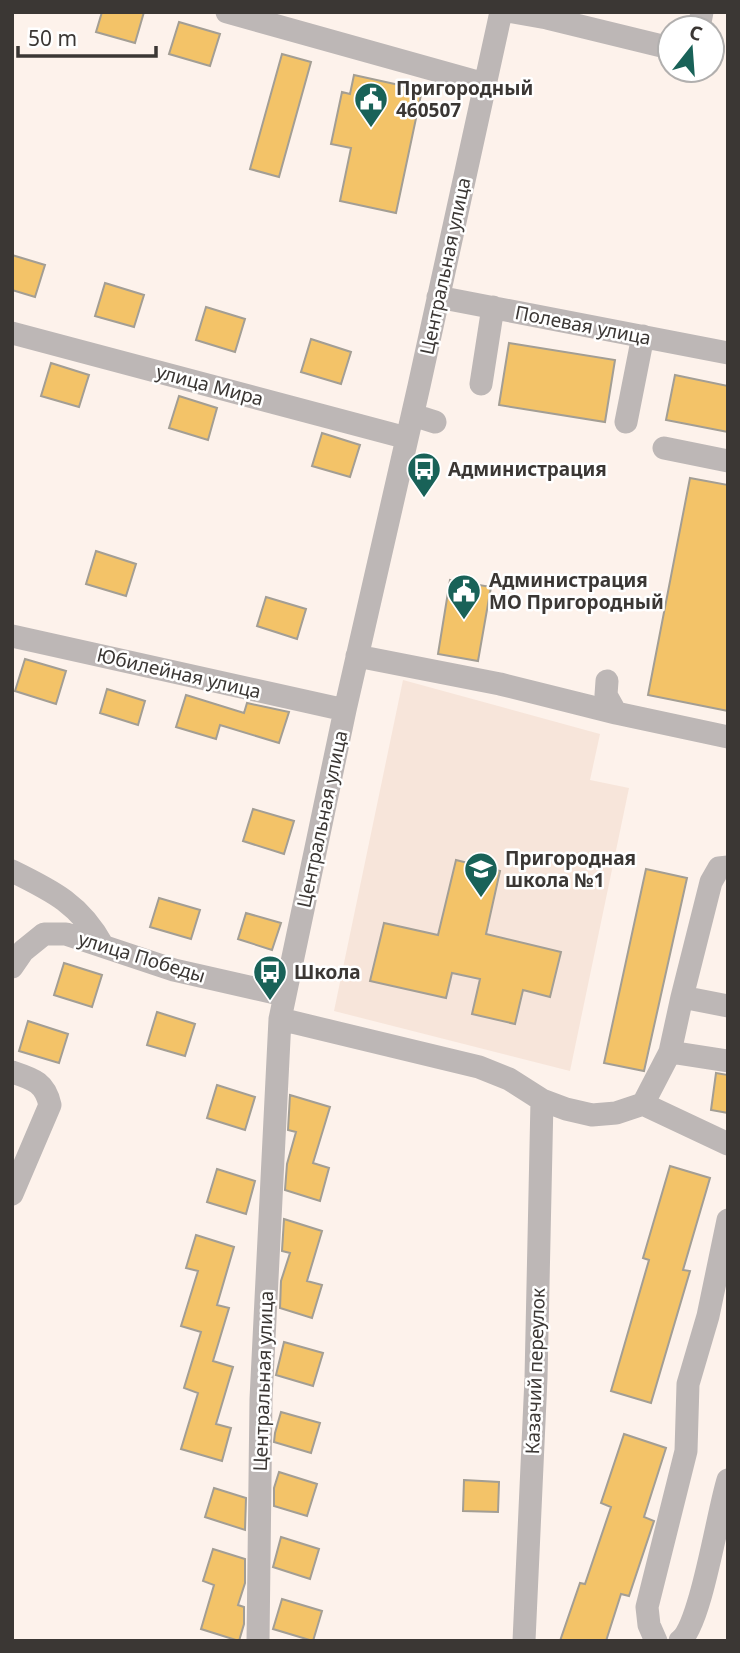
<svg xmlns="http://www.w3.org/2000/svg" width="740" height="1653" font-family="'Noto Sans',sans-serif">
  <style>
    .built { fill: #f7e5da }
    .building { fill: #f3c368; stroke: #a39e94; stroke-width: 2 }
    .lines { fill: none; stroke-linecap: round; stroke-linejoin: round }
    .minor { stroke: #bdb7b6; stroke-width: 23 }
    .labels { text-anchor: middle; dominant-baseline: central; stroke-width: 5; stroke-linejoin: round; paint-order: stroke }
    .poi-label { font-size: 19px; font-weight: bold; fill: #3b3734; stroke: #fff; text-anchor: start }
    .street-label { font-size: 19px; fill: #3b3734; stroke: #fff }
  </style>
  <rect width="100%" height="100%" fill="#fdf2eb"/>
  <path class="built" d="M403,680L600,734L590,780L629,788L570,1071L334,1011Z"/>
  <path class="building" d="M102,12H144L135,43L96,32Z
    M179,22L220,34L210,66L169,54Z
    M282,54L311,62L279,177L250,169Z
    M354,75L422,90L396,213L340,201L351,148L331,144L342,92L350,94Z
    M12,255L45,265L35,297L12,290Z
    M105,283L144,295L134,327L95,316Z
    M206,307L245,319L235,352L196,340Z
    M311,339L351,352L341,384L301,372Z
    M509,343L615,360L605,422L499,405Z
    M51,363L89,375L79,407L41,396Z
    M675,375L728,386V432L666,420Z
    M179,396L217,408L208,440L169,428Z
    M322,433L360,445L350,477L312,466Z
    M690,478L728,485V711L648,695Z
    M96,551L136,564L126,596L86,584Z
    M450,580L491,587L478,661L438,654Z
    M266,597L306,609L297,639L257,626Z
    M25,659L66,671L56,704L15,691Z
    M107,689L145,701L138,725L100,713Z
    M186,695L244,713L247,703L289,712L279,743L220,725L216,739L176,727Z
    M253,809L294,821L284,854L243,841Z
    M456,860L500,871L486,934L561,952L550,997L523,990L515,1024L472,1014L480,979L452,973L446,998L370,981L384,923L438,935Z
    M646,869L687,878L644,1071L604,1063Z
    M159,898L200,910L191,939L150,927Z
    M246,913L281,923L272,950L238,939Z
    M64,963L102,975L92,1007L54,995Z
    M157,1012L195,1024L185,1056L147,1045Z
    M28,1021L68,1034L59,1063L19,1051Z
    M716,1073L728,1075V1113L711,1110Z
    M217,1085L255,1097L245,1130L207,1118Z
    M290,1095L330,1107L313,1163L329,1168L320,1201L285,1190L287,1164L296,1132L288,1130Z
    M670,1166L710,1178L683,1270L690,1271L651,1403L611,1391L649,1260L643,1258Z
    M217,1169L255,1181L246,1214L207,1202Z
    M284,1219L322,1231L307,1281L322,1285L312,1318L280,1308L281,1281L290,1253L282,1251Z
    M196,1235L234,1247L217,1305L229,1308L213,1361L233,1367L216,1424L231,1428L222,1461L181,1449L198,1393L184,1388L201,1332L181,1326L198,1271L186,1268Z
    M284,1342L323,1353L313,1386L276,1375Z
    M281,1412L320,1423L311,1453L274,1442L275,1433Z
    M624,1434L666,1448L644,1517L654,1521L629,1596L621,1594L606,1641H560L580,1583L585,1584L611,1507L601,1503Z
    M279,1472L317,1484L307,1516L274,1506V1488Z
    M464,1480L499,1482L498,1512L463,1511Z
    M214,1488L246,1498L245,1530L205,1517Z
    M281,1537L319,1549L310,1579L273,1567Z
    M213,1549L245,1559V1583L238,1605L244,1607V1624L239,1641L201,1629L214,1585L203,1581Z
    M282,1599L322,1611L313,1641L273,1629Z"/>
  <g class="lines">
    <path class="minor" d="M227,12L485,84
      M513,12L547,18L670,48
      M699,28L702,12
      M438,297L728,353
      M12,333L407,438
      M481,384L493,307
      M413,415L435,422
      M626,422L643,336
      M664,448L728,461
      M12,636L345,710
      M357,656L500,684L616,713
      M607,681L606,695L616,713L728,737
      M12,871C53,891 81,905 103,946
      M12,967L23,951L44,934H66L174,970L284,995
      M682,997L728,1006
      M280,1019L479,1067L509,1079L542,1100L566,1109L592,1115L616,1113L643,1104L670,1052L682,997L711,882L719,868L728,867
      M670,1052L728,1061
      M12,1072C33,1079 45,1082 50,1105L12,1194
      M643,1104L728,1144
      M258,1641L261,1399L280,1019L345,710L419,386L501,12
      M524,1641L536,1378L542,1100
      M656,1641L649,1625L647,1607L686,1451L688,1384L708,1316L728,1220
      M680,1641C701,1625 718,1511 728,1480"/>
  </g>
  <defs>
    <g id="civic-pin" transform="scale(1.75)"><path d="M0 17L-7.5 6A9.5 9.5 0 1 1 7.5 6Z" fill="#196258" stroke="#fff"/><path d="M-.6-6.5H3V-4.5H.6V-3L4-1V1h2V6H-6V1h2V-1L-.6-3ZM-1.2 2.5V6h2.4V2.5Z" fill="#fff"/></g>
    <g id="bus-pin" transform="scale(1.75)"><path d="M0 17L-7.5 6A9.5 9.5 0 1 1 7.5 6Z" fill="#196258" stroke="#fff"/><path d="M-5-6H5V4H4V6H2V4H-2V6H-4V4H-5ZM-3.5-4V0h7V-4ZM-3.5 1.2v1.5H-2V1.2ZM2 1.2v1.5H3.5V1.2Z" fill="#fff"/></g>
    <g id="school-pin" transform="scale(1.75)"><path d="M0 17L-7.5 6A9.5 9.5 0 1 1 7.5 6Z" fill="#196258" stroke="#fff"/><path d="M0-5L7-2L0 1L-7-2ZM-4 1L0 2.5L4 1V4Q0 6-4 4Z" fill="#fff"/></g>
  </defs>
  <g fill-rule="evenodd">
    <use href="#civic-pin" x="371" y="99"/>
    <use href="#bus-pin" x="424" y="469"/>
    <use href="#civic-pin" x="464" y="591"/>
    <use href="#school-pin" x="481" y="869"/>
    <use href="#bus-pin" x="270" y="972"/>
  </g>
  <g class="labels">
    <g class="poi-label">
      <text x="396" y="88">Пригородный<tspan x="396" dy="22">460507</tspan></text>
      <text x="448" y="469">Администрация</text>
      <text x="489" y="580">Администрация<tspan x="489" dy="22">МО Пригородный</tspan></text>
      <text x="505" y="858">Пригородная<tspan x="505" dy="22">школа №1</tspan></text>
      <text x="294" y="972">Школа</text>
    </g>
    <g class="street-label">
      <text transform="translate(445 266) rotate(-78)">Центральная улица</text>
      <text transform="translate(583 325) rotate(11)">Полевая улица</text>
      <text transform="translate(210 385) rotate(15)">улица Мира</text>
      <text transform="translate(179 673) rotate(13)">Юбилейная улица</text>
      <text transform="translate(322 819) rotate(-78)">Центральная улица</text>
      <text transform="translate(142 957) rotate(17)">улица Победы</text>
      <text transform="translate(535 1371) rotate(-88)">Казачий переулок</text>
      <text transform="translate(263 1381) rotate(-88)">Центральная улица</text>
    </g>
  </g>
  <rect width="740" height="1653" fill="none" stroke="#3b3734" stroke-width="28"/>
  <g transform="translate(691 49) rotate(17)"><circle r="33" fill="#ffffff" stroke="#b1afae" stroke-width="2"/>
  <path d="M0-5L12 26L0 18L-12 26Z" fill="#196258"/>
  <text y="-10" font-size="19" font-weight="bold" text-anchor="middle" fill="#3b3734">С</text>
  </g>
  <path d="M18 46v10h138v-10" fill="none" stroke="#3b3734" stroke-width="3.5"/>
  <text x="28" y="46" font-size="21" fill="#3b3734" stroke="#ffffff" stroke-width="5" paint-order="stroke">50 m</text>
</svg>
